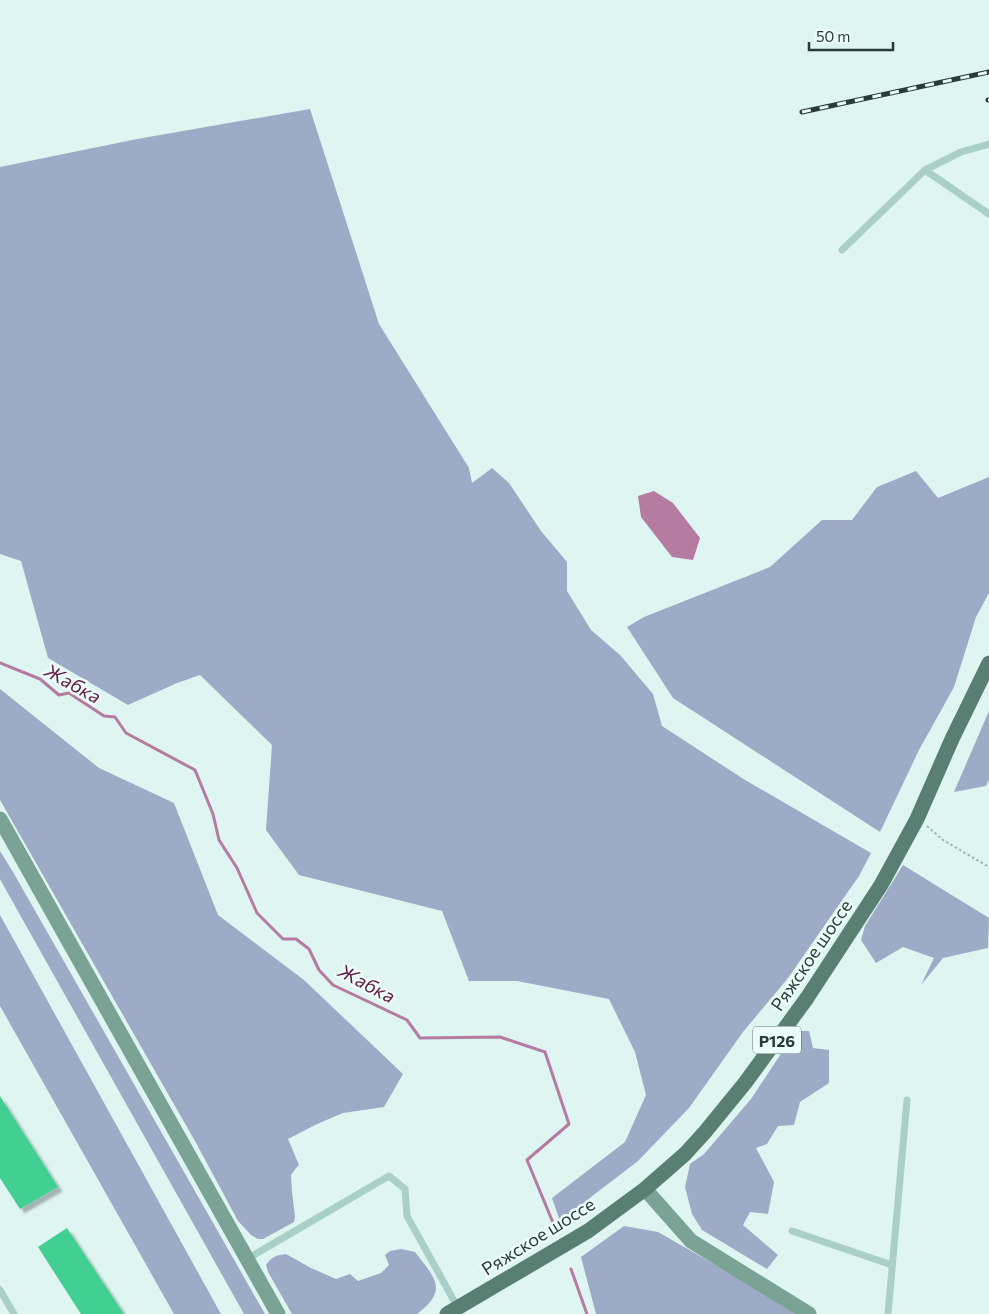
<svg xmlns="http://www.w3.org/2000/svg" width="989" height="1314" font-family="Commissioner,sans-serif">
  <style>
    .green { fill: #9dabc6 }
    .water { fill: #b57ba0 }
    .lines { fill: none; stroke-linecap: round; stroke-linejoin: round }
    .stream { stroke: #b57ba0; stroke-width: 3 }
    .building { fill: #42d092; filter: url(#shadow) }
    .path { stroke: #93bbb1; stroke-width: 2; stroke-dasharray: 2.5 2.5; stroke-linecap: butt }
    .lane { stroke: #a9cfc6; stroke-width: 7 }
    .secondary { stroke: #7aa396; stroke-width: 15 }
    .primary { stroke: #597f72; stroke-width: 15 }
    .rail-casing { stroke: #293c35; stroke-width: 5 }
    .rail { stroke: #ecfcfa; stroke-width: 3; stroke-dasharray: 9; stroke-linecap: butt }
    .labels { text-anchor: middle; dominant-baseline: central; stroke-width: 5; stroke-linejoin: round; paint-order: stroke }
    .shield { fill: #ecfcfa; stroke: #647670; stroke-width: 1 }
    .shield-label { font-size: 16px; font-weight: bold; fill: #293c35 }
    .street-label { font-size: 18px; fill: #293c35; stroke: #ecfcfa }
    .water-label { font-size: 19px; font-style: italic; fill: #621a46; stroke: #ecfcfa }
  </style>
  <defs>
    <filter id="shadow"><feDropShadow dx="4.5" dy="4.5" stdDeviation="1" flood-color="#0004"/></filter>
  </defs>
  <rect width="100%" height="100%" fill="#dff5f2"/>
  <path class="green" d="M310,109L379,324L469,468L472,483L492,468L509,483L541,531L567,562V591L591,630L620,655L653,694L662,726L745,780L871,853L859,876L788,978L743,1032L689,1108L638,1161L591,1197L561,1224L552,1198L625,1142L646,1095L635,1052L609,999L517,981H469L442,911L299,875L266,830L272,745L200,675L177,683L128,705L48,658L21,561L0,554V167L137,139Z
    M916,471L938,498L989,477V593L976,617L954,687L919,750L880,832L673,698L627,627L644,617L770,567L822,520H852L877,487Z
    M0,689L99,768L174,803L218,915L304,980L403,1074L384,1107L343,1113L317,1124L288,1139L299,1165L296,1168L291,1175L292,1192L295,1217L294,1222L263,1239H258L251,1235L238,1221L195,1141L0,800Z
    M989,711V780L986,786L954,792Z
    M0,851L13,872L265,1314H244L1,881L0,879Z
    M903,865L989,918L988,948L943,958L921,985L934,958L903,947L876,963L861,940L865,926Z
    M0,915L221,1314H174L0,1006Z
    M796,1031H809L813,1048L829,1050V1083L800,1102L794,1125L778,1126L767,1144L756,1148L774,1182L768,1214L750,1212L743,1225L778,1255L767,1269L702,1230L692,1214L685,1187L690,1164L704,1154L751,1099Z
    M624,1226L658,1232L742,1280L795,1314H596L581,1257Z
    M401,1249L415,1252C435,1278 449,1290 417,1314H292L268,1272L266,1265C271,1257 277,1255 286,1254L311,1268L336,1279L350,1274L358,1281L381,1273L389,1265L385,1255L390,1251Z"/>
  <path class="water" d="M654,491L673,503L700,538L693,560L672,557L641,517L638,496Z"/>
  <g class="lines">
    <path class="stream" d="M0,663L40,679L59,695L69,693L104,716L115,717L126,733L195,770L213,814L219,840L237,868L257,913L283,939H296L309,949L319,970L333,985L407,1020L420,1038L500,1037L545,1052L569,1124L527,1160L554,1225
      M571,1269L587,1314"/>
  </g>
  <path class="building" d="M0,1096L58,1187L20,1209L0,1178Z
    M67,1228L124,1314H81L38,1247Z"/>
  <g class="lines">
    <path class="path" d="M927,826L943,840L989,867"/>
    <path class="lane" d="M925,170L961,152L989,144
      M842,250L925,170L989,214
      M792,1231L892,1265
      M247,1259L389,1176L405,1189L407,1216L458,1308
      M0,1290L14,1314
      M888,1314L907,1100"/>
    <path class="secondary" d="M0,819L278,1314
      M645,1189L691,1241L809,1314"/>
    <path class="primary" d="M447,1314L588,1231L645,1189L685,1154L705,1132L745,1083L807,998L881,885L917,819L952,739L989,663"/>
    <g class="rail-casing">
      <path id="rail" d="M988,100H989
        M802,112L989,72"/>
    </g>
    <use href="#rail" class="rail"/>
  </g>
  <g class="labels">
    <rect class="shield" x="753" y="1026.5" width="48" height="27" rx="4"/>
    <g class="shield-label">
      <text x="777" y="1040">Р126</text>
    </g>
    <g class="street-label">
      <text transform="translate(811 955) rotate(-56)">Ряжское шоссе</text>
      <text transform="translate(538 1236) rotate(-32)">Ряжское шоссе</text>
    </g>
    <g class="water-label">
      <text transform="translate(73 683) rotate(29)">Жабка</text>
      <text transform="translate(367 983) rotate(28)">Жабка</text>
    </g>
  </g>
  <path d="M809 42v8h84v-8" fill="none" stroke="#293c35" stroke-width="2.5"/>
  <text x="816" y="42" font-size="15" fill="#293c35" stroke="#ecfcfa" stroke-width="4" paint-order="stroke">50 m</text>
</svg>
